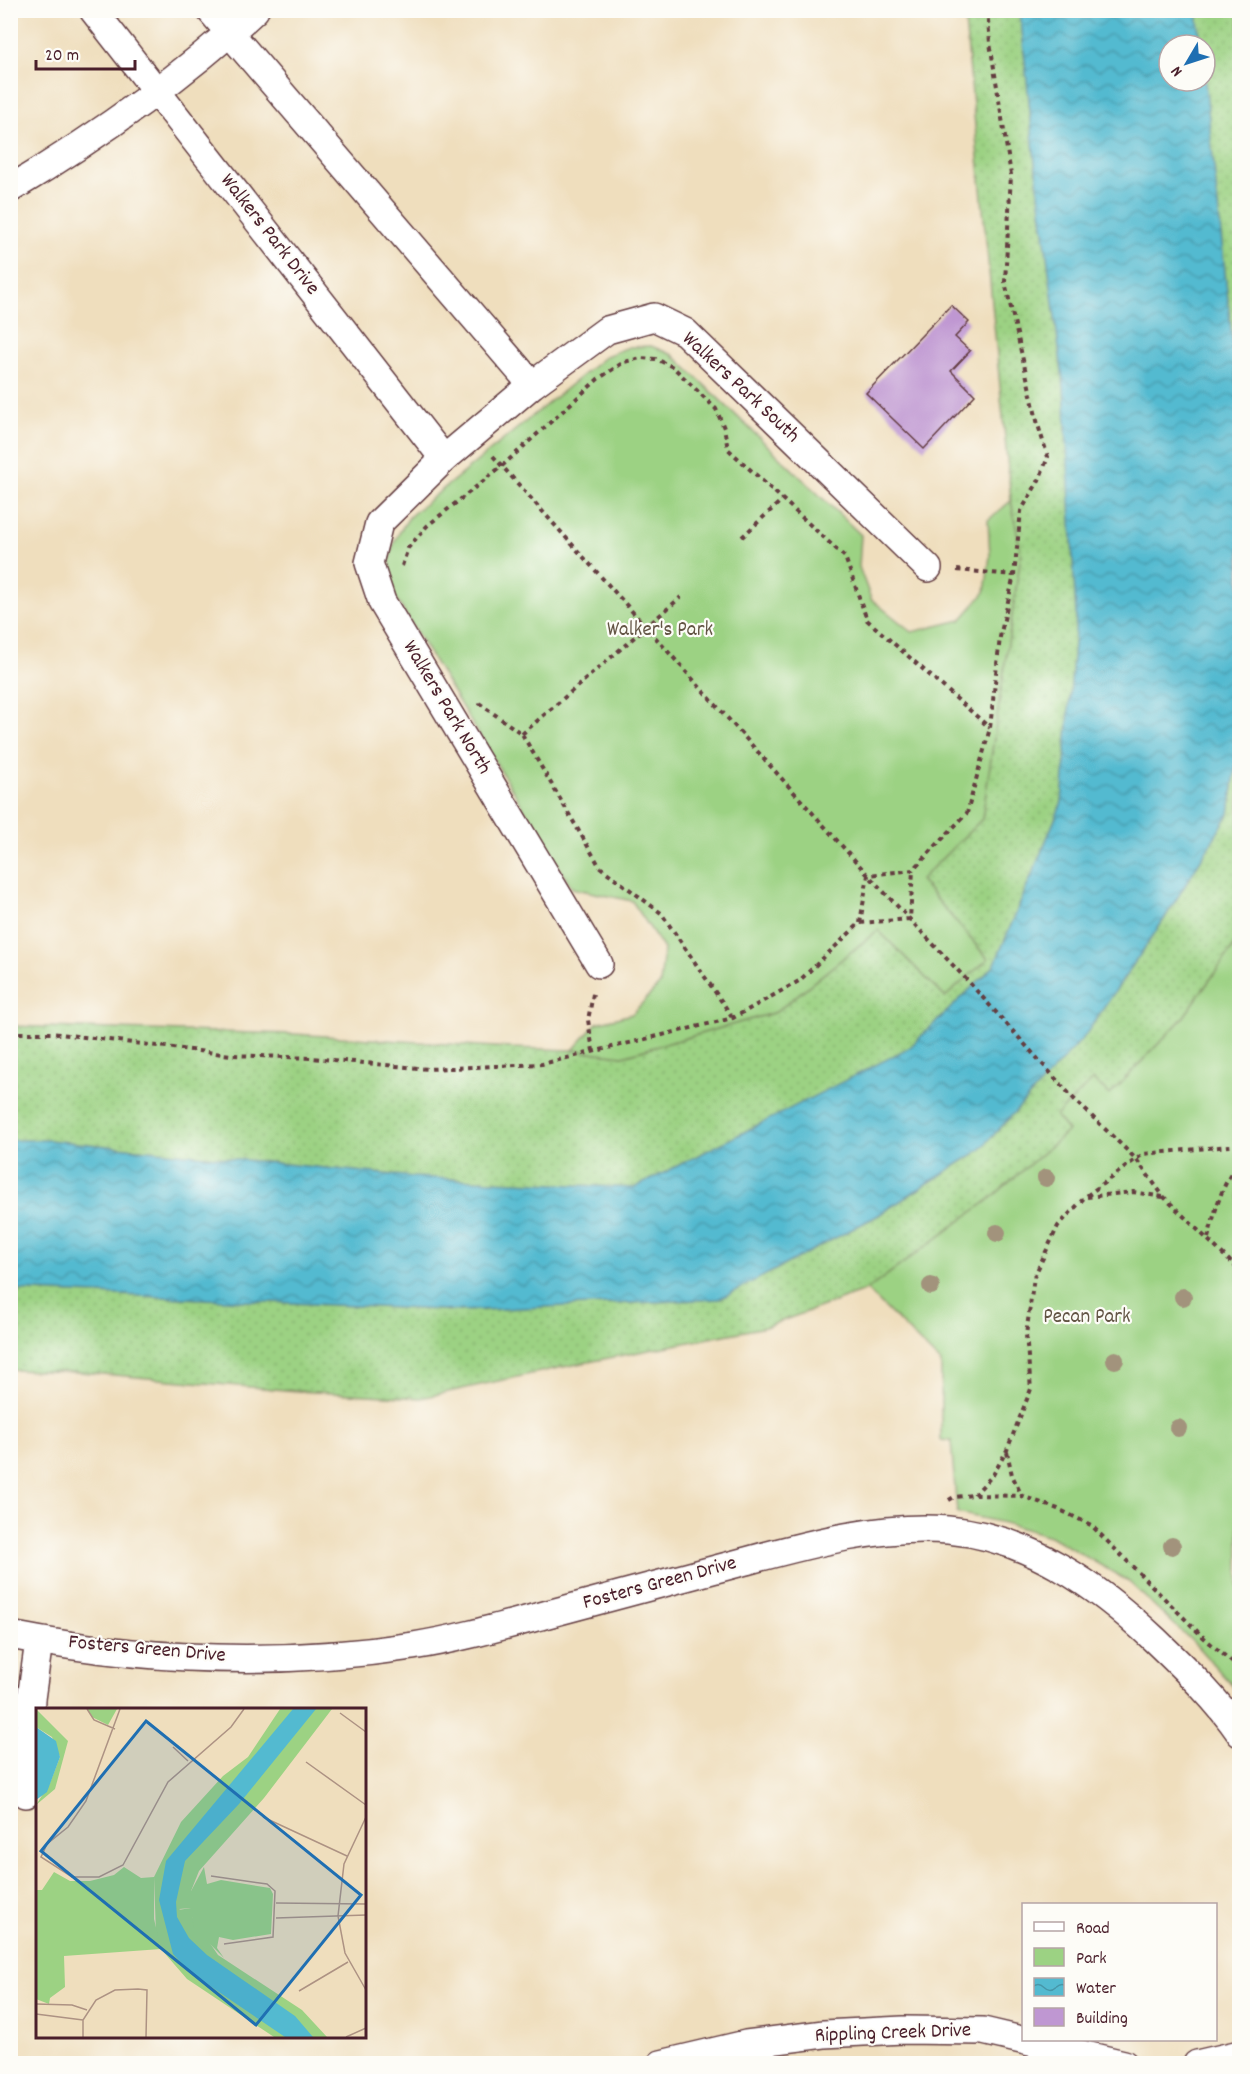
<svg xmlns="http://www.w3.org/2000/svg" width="1250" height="2074" font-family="Dekko,sans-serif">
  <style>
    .grass { fill: url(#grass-dots); stroke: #737857; stroke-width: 1.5; fill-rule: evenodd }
    .green { fill: #9cd283; stroke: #737857; stroke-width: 1.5 }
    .water { fill: url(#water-waves); stroke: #4e6c7e; stroke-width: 1.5 }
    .building { fill: #bf97d2 }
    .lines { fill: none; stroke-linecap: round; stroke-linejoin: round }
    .street-casing { stroke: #633c41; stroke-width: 30 }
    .path { stroke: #633c41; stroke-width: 4; stroke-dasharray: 4.5 4.5; stroke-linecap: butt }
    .street { stroke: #fff; stroke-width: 27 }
    .tree { fill: #a2937b }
    .labels { text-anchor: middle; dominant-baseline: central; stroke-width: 4.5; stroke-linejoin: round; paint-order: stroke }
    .street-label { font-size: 21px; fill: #4a1f2b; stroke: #fdfcf7 }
    .park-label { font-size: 21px; fill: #635545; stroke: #fdfcf7 }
    .inset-road { fill: none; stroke: #ad9283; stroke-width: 1.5 }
    .view { fill: #1f6fb2; fill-opacity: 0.15; stroke: #1f6fb2; stroke-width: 3 }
    .inset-edge { fill: none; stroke: #4a1f2b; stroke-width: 3 }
  </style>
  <defs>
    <pattern id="grass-dots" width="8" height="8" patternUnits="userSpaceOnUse" patternTransform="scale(1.5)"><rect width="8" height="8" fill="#9cd283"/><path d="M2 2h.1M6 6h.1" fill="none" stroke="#88b471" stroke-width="1.8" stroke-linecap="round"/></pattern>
    <pattern id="water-waves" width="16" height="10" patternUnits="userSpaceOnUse" patternTransform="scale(1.5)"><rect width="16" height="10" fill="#53bad0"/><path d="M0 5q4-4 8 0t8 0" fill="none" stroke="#4797a9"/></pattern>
  </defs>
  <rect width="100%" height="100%" fill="#fdfcf7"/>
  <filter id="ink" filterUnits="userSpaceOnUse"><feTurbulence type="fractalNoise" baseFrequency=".0167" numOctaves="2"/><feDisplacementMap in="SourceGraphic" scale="12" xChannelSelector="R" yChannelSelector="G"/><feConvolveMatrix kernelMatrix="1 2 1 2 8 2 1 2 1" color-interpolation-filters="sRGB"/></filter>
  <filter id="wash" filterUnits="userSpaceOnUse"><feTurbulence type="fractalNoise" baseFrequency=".008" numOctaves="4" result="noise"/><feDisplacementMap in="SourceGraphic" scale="24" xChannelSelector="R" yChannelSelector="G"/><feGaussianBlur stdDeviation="1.35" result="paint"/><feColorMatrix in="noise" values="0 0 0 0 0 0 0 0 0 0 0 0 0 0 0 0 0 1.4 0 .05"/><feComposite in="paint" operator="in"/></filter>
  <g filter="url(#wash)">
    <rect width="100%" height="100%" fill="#efdebd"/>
    <path class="grass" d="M964,11H1239V939L1183,1018L1110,1095L1093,1080L1056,1116L1068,1131L990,1199L867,1290L765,1327L558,1368L421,1398L297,1391L80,1372L11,1370V1026L294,1034L511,1048L573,1050L623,1056L776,1012L878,930L945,997L988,959L920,880L982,819L1021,554L1011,501ZM1169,45H1205V81H1169Z"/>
    <path class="green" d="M651,346L673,355L861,535L859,567L871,599L912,632L961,620L985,592L990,556L988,520L1011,501L1021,554L982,819L920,880L988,959L945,997L878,930L776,1012L623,1056L573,1050L597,1023L632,1014L660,984L664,949L632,901L572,888L395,597C387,557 387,550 410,516L606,356L629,347Z
      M1239,939V1693L1195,1644L1128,1581L1050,1536L1004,1523L957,1513L951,1441L941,1440V1363L867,1290L990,1199L1068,1131L1056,1116L1093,1080L1110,1095L1183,1018Z"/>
    <path class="water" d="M1020,11H1197L1201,45H1169V81H1205L1240,415V739L1229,814L1163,921L1084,1037L980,1150L877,1216L720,1299L461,1311L11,1290V1140H49L414,1177L634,1188L909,1048L994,966L1062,802L1076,616L1064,388L1035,163Z"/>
    <g id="blocks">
      <path class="building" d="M951,305L969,322L955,337L970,351L951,371L975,395L924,449L866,393Z"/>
    </g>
  </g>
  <g filter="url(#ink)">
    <use href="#blocks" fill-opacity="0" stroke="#633c41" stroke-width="1.5"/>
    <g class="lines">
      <g class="street-casing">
        <path id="street" d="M93,10L444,459
          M210,10L532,385
          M10,189C97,137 180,79 255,10
          M599,964L382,602L369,563L379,523L444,459L532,385L607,330L654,317L685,332L928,568
          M10,1635C142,1661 280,1666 413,1646C458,1639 503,1626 548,1614C614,1596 680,1579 746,1561C809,1544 883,1524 948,1530C1029,1537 1098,1586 1155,1640C1185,1669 1216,1698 1240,1733
          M26,1794L31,1699L39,1641
          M661,2064L746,2044L824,2034L903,2030L983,2031L1124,2064
          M1197,2064L1240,2054"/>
      </g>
      <path class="path" d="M493,456L868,875L966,979L1074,1099L1136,1159L1164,1197L1240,1271
        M742,537L783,499
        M402,566L408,548L427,526L502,466L598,379L624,362L641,358L656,359L673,367L716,409L724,428L728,449L845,557L867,620L990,728
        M957,570L1014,575
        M479,703L522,734L600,867L661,913L733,1018
        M522,734L681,597
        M860,923L868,875L913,870L967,813L990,728L1000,637L1014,575L1021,511L1039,480L1048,457L1038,425L1005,282L1011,175L990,43L987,10
        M593,994L588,1020L593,1051
        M10,1033H52L231,1055L312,1058L428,1069L542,1064L733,1018L799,981L860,923L910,919L913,870
        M1087,1197L1133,1192L1163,1197
        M1208,1238C1215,1213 1221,1182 1240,1163
        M1007,1452L1012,1475L1022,1496
        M974,1495L993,1475L1007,1450L1031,1389L1026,1335L1034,1277L1058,1226L1085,1197L1143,1154L1240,1145
        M949,1500L954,1497L974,1495L1022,1496L1058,1509L1091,1525L1202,1636L1240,1669"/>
      <use href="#street" class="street"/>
    </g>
    <g class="tree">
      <circle cx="1046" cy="1178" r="9"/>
      <circle cx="997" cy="1233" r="9"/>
      <circle cx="931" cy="1286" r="9"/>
      <circle cx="1183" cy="1297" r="9"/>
      <circle cx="1115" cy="1360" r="9"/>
      <circle cx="1178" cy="1428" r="9"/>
      <circle cx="1172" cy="1546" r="9"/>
    </g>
  </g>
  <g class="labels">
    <g class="street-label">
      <text transform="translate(269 235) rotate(52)">Walkers Park Drive</text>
      <text transform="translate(740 388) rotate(43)">Walkers Park South</text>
      <text transform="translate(446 708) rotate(59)">Walkers Park North</text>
      <text transform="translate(660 1584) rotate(-15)">Fosters Green Drive</text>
      <text transform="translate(147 1650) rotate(5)">Fosters Green Drive</text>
      <text transform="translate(893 2034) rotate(-2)">Rippling Creek Drive</text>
    </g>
    <g class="park-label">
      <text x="660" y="631">Walker's Park</text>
      <text x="1087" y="1318">Pecan Park</text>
    </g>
  </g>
  <g transform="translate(36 1708)">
    <rect width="330" height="330" fill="#efdebd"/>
    <path d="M0,1L32,33L19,81L0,97L14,75L24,49L16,29L0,19ZM244,1H296L228,90L163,163L155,183V200L143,201L156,209L182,247L266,302L291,329H238L151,271L125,241L120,225L118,169L145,114L187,68L212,49Z" fill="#9cd283"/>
    <path d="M51,1H81L72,17L56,9ZM88,159L105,170L118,169V211L125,241L28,248L29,279L14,290L13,296L0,291V182H6L18,164L34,173H54L78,167ZM168,159L171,176L185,172L234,180L237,186L235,226L197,232L183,229L181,240L188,250L158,220L156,209H143L142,202L155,200V183Z" fill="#9cd283"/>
    <path d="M257,1H280L203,96L149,153L140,194L141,209L153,230L171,247L259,308L277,329H249L155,265L137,246L123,192L130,153ZM0,19L20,33L24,49L11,84L0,92Z" fill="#53bad0"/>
    <path class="inset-road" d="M51,1L58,12L79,21M84,1L50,93L32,119L11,136L5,149L36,169H63L87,157L132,74L195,19L208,1M304,5L330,24M137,39L152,53M270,54L330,97M227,109L311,148M330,109L308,156L302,208L309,245L330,282M175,168L231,176L239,183L237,229L188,236M240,195L330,196M240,210L330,207M263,283L312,254M0,296L36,297L51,302M0,306L47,312M47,329V312L60,292L79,282L102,281L111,282L110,329M310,329L330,320"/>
    <path class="view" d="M110,13L325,187L220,317L5,143Z"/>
    <rect width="330" height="330" class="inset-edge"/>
  </g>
  <rect width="1250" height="2074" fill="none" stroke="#fdfcf7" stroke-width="36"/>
  <rect x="1022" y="1903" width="195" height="138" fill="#fdfcf7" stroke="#b5a4a5" stroke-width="1.5"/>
  <rect x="1034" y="1922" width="30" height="9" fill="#ffffff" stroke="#b5a4a5" stroke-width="1.5"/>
  <text x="1076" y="1933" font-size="18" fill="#4a1f2b">Road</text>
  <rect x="1034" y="1948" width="30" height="18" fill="#9cd283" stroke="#b5a4a5" stroke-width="1.5"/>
  <text x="1076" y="1963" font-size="18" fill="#4a1f2b">Park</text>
  <rect x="1034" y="1978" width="30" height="18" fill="url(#water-waves)" stroke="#b5a4a5" stroke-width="1.5"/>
  <text x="1076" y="1993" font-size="18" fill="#4a1f2b">Water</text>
  <rect x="1034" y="2008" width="30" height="18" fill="#bf97d2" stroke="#b5a4a5" stroke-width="1.5"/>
  <text x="1076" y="2023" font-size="18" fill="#4a1f2b">Building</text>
  <g transform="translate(1187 63) rotate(231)"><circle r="28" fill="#fdfcf7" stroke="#b5a4a5" stroke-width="1.5"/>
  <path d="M0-4.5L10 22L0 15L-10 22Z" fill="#1f6fb2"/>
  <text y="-9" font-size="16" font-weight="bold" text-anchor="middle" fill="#4a1f2b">N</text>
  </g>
  <path d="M36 60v9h99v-9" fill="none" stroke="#4a1f2b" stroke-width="3"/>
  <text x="45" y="60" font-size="18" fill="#4a1f2b" stroke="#fdfcf7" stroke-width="4.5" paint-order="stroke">20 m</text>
</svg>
